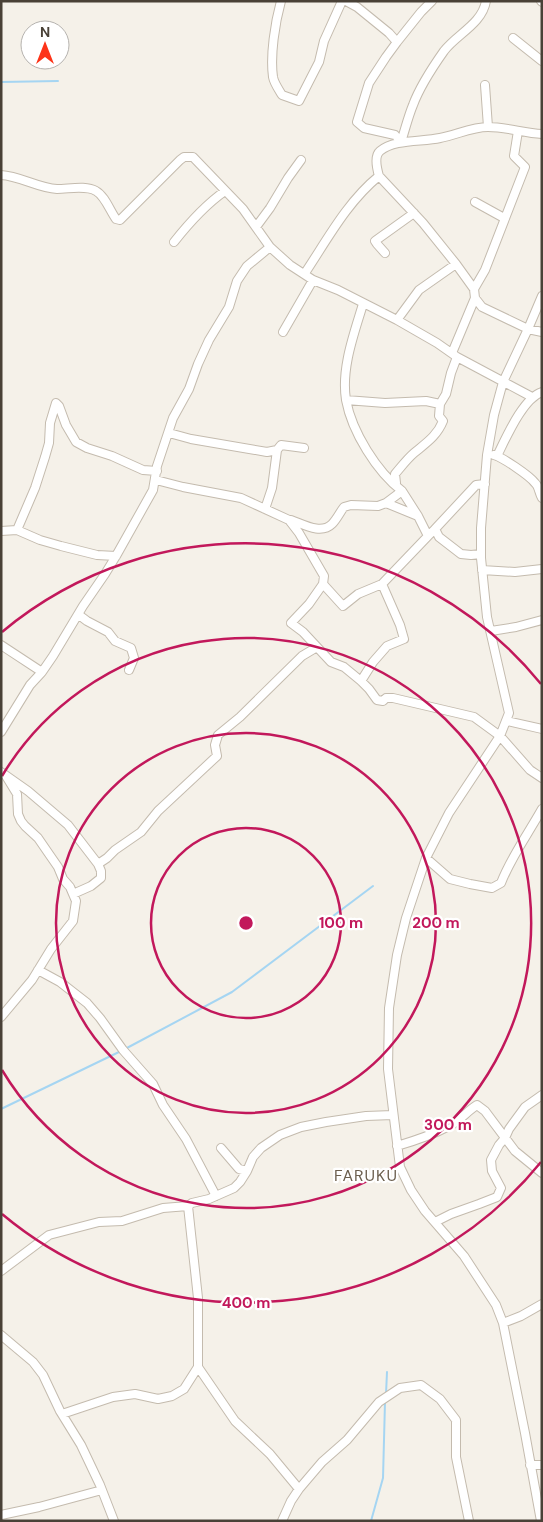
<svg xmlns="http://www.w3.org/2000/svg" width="543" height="1522" font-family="'DM Sans',sans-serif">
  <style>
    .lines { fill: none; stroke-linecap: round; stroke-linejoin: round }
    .stream { stroke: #a5d5f2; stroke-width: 2 }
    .minor-casing { stroke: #c4bbae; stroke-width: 10 }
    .minor { stroke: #fff; stroke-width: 8 }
    .ring { fill: none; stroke: #c2185b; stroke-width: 2.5 }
    .labels { text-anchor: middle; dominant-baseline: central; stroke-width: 4.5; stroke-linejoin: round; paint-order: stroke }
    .quarter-label { font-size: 16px; letter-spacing: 1px; fill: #6c5f4e; stroke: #fff }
    .centre { fill: #c2185b; stroke: #fff; stroke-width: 2.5 }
    .ring-label { font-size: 15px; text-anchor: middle; font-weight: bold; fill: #c2185b; stroke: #fff; stroke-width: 4.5; stroke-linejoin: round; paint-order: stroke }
  </style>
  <rect width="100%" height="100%" fill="#f5f1e9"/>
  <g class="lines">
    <path class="stream" d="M1,82L58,81
      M125,1049L232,992L373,886
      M1,1109L121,1051
      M386,1394L387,1372
      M371,1521L383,1478L385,1402"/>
    <g class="minor-casing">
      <path id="minor" d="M281,1C275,23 270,55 273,77C274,83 279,90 282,95L299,101L319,62L324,41L342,1
        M346,1L357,7L389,33L397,42L421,12L432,1
        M541,1L542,2
        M513,38L542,61
        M397,42L386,57L369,83L357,122L364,128L395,135L401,142
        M485,85L488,127
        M542,134C524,133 506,127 488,127C472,127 456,135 440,138C422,142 394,139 380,151C374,156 377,169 379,176L423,223L456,264L474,289L475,298L482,307L528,329L542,332
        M401,142C405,130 408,117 413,105C420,86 432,68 444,51C457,34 482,24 486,1
        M1,175C20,176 38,188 57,189C69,189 86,185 96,191C105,196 110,211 116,219L120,220L180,160L184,157H193L243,209L270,247L290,265L313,280L338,290L397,320L437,343L457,357L532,397
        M475,202L504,218
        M256,227L270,208L288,178L301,160
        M174,242C189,223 205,205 225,191
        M385,253L377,244L375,241L414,213
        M305,273C327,240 347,202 379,176
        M474,289L485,270L525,167L514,156L518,131
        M397,320L419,290L456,264
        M283,332L313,280
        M452,353L475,298
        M346,400C341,368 354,334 363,304
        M169,433L191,439L267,452L277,450L281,445L304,448
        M494,455C502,457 530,476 535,483C539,486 539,493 542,498
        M497,456C506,438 523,398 542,392
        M156,480L183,487L241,498L289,520H291C303,524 321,535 332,524C337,519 340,512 344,507L351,505L378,506L386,503L418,516L428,536L435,529L439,537L461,554L471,555L481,554
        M395,485L396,483L395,474C401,467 407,459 414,453C426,443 437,436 443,421L439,416L440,404
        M402,491L418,516
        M386,503L402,491C377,472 352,432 346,400L385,403L426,401L440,404L446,394L451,373L457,357
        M265,509L272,488L277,450
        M289,520L299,533L324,576L323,584
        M435,529L476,485L485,484
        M17,530L35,488L45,457L49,443L50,423L56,403L59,406L66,425L76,442L87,448L112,456L143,470L157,471
        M1,531L17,530L40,540L61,546L97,555L116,556
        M482,570L515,572L542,569
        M382,584L358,594L343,606L323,584L309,604L291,623L303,632L331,662L344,667L361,681L369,689L377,700L383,701L386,698H393L474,717L500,736L530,770L542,778
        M79,615L87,621L108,632L115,641L131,648L134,658L129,670
        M491,631L516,627L542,620
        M1,645L42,672
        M361,681L373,662L387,646L404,639L400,625L382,584L428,536
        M507,721L542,729
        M1,732L30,685L42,672L53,656L83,606L105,574L116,556L153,490L157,466L173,418L189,389L198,364L209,340L229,307L237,281L247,266L270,247
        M1,772L28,791L68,825L98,864L101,871V878L91,886L73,894
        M426,858L450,879L470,884L492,888L501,883C511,857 528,834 542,809
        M98,864L107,858L115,850L141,832L158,811L217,756L215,745L218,735L240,717L302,656L317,647
        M38,970L60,982L87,1003L100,1018L123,1050L153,1084L163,1105L186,1139L216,1196
        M1,1017L32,980L51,949L73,921L76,901L70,887L63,879L58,867L49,854L38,838L25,826L21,821L18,814L17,794L6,776
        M397,1146C414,1141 434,1134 449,1126C460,1121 467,1111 477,1105L485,1111L515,1151L542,1173
        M221,1148L239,1169L247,1171
        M435,1222L451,1214L479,1204L497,1197L501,1188L492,1171L491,1160L499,1145L505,1138L509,1129L525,1107L542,1095
        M1,1271L49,1235L99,1222L122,1221L163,1208L188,1206L192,1203L209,1199L234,1188L240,1182L247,1171L253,1157L261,1148L280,1135L301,1127L326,1122L366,1116L393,1115
        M503,1323L521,1316L542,1304
        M1,1335L33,1362L43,1375L60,1411L81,1445L100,1485L114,1521
        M198,1367L235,1421L270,1454L299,1489L291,1501L282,1521
        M62,1414L113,1397L135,1394L158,1399L172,1396L184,1389L198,1367V1298L188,1206
        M530,1465H542
        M299,1489L322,1462L347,1440L379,1402L400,1388L421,1385L440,1399L456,1420V1457L469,1521
        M1,1515L39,1507L102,1490
        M541,1521L525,1433L503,1323L496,1305L464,1256L425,1211L411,1190L400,1167L388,1069L389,1008L397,955L406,918L426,858L449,813L500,736L509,713L487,617L481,558V528L487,455L494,415L503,382L528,329L542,296"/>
    </g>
    <use href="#minor" class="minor"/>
  </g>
  <g class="ring">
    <circle cx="246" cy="923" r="95"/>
    <circle cx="246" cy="923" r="190"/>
    <path d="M2 776A285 285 0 1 1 2 1070"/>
    <path d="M541 1162A380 380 0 0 1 2 1214M2 632A380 380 0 0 1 541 684"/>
  </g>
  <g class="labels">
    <g class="quarter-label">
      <text x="366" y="1175">FARUKU</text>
    </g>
  </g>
  <circle cx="246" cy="923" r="8" class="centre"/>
  <g class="ring-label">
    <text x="341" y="928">100 m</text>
    <text x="436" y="928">200 m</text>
    <text x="448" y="1130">300 m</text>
    <text x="246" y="1308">400 m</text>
  </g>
  <rect width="543" height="1522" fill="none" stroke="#494137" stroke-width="5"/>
  <g transform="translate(45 45)"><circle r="24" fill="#ffffff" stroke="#b6b3af"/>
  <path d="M0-4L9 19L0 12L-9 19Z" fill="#fd3318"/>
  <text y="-8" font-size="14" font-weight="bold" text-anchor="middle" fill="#494137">N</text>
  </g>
</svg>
